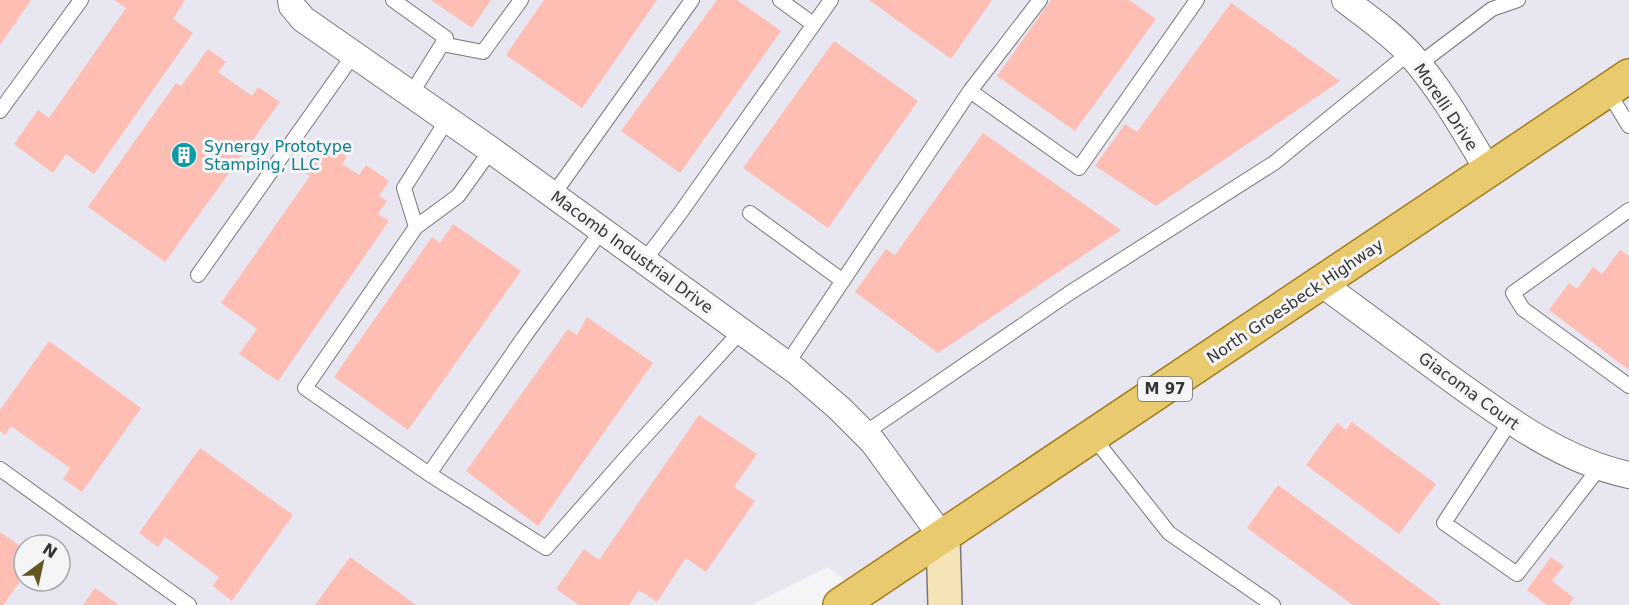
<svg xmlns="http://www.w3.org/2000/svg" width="1629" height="605" font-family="'DejaVu Sans',sans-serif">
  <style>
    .built { fill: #e8e6f0; fill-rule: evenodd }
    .building { fill: #ffbeb3 }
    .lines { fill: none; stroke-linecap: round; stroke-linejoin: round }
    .service-casing { stroke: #78777a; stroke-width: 16 }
    .minor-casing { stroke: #78777a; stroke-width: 28 }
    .secondary-casing { stroke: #78777a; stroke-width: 36 }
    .primary-casing { stroke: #a17e1b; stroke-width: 36 }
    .service { stroke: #fff; stroke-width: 14 }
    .minor { stroke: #fff; stroke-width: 26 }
    .secondary { stroke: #f4e4b6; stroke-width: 33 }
    .primary { stroke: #e9ca6e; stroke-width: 33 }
    .labels { text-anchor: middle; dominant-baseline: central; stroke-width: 6; stroke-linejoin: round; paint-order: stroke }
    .shield { fill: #f5f4f7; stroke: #6e6e6f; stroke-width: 1.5 }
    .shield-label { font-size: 15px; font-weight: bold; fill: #343435 }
    .street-label { font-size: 16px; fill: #343435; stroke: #f5f4f7 }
    .culture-label { font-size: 16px; fill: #0d838f; stroke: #f5f4f7; text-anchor: start }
  </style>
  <rect width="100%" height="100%" fill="#f5f4f7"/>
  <path class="built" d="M0,0H1629V605H878L828,567L752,605H0ZM24,545H60V581H24Z"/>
  <path class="building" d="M0,0H31L0,45Z
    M114,0H185L173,19L193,33L94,174L66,154L53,173L14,144L38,110L49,118L126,8Z
    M431,0H491L472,28Z
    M544,0H657L582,108L506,55Z
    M717,0H737L781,31L680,173L621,131Z
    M869,0H992L951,59Z
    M1051,0H1129L1156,19L1075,131L997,76Z
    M1231,3L1340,81L1156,206L1095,166L1125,124L1137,132Z
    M834,41L918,101L828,228L743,168Z
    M208,49L226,62L218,72L252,96L258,87L280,102L165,262L88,207L176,83L181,86Z
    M983,133L1121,230L938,353L855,292L886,249L895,255Z
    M329,144L347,156L342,164L359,175L366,165L389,181L379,196L387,201L378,214L389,221L278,381L239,354L257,329L221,303L310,176L302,171L312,156L318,160Z
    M453,224L521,271L408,430L334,377L432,237L440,243Z
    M1620,250L1629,256V370L1549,310L1569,283L1577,289L1593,267L1602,274Z
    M587,317L653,363L538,526L466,471L568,329L577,335Z
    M49,341L141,408L82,492L63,479L70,468L11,426L5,435L0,431V410Z
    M699,415L757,454L734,487L755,501L706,572L686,558L657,602L639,590L629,605H579L556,589L584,549L599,560Z
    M1352,422L1436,484L1399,534L1306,465L1337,423L1346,430Z
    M200,448L293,515L232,601L213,586L219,577L165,537L158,547L139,533Z
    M1278,485L1442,605H1353L1247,528Z
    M0,532L20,546L26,538L36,545H24V576L3,605H0Z
    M350,557L416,605H315Z
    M1551,557L1564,566L1552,581L1574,598L1569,605H1547L1527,590Z
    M95,588L119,605H83Z"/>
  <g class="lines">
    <g class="service-casing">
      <path id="service" d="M393,0L446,38L411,94
        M780,0L813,24
        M1040,0L970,91L1079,168L1197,0
        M442,44L483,52L521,0
        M1418,65L1492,9L1518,0
        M1607,90L1629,126
        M0,111L81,0
        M553,195L692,0
        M1629,210L1513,293L1523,309L1629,386
        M750,213L843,281
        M416,227L404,188L447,120
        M602,230L524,337L429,474L546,548L638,444L741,331
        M644,261L681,212L831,0
        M198,275L354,54
        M787,364L970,91
        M1510,422L1444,523L1517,574L1600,467
        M865,433L1068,294L1274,163L1409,53
        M1093,437L1169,533L1273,605
        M0,469L189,605
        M429,474L305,388L416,227L458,196L491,150"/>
    </g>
    <g class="minor-casing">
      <path id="minor" d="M291,0L292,6L303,19L491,150L796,371L839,408L873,442L943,538
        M1345,0C1367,17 1391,33 1410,54C1441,89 1464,130 1488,170
        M1321,283C1362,313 1402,343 1443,373C1500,414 1559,460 1629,475"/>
    </g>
    <g class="secondary-casing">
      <path id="secondary" d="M943,538L945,605"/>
    </g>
    <g class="primary-casing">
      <path id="primary" d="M840,605L1629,76"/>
    </g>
    <use href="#service" class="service"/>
    <use href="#minor" class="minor"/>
    <use href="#secondary" class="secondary"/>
    <use href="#primary" class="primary"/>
  </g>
  <defs>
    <g id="building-disc" transform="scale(1.35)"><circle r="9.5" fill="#0f9aa8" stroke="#f5f4f7"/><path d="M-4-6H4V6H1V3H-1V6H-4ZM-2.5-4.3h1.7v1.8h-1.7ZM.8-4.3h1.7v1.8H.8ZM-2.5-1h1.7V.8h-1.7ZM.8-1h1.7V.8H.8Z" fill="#fff"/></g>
  </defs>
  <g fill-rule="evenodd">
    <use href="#building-disc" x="184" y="155"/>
  </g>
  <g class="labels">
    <rect class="shield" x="1138" y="377" width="54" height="24" rx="4.5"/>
    <g class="shield-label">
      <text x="1165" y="389">M 97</text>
    </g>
    <g class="street-label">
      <text transform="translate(1446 107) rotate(56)">Morelli Drive</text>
      <text transform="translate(632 252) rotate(36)">Macomb Industrial Drive</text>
      <text transform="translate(1295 301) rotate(-34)">North Groesbeck Highway</text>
      <text transform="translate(1469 391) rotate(36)">Giacoma Court</text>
    </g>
    <g class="culture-label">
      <text x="204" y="146">Synergy Prototype<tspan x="204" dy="18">Stamping, LLC</tspan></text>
    </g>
  </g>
  <g transform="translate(42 563) rotate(33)"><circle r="28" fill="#f5f4f7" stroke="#a8a7a9" stroke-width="1.5"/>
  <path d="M0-4.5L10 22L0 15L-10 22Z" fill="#645724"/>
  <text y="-9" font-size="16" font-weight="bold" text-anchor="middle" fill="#343435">N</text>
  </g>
</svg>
